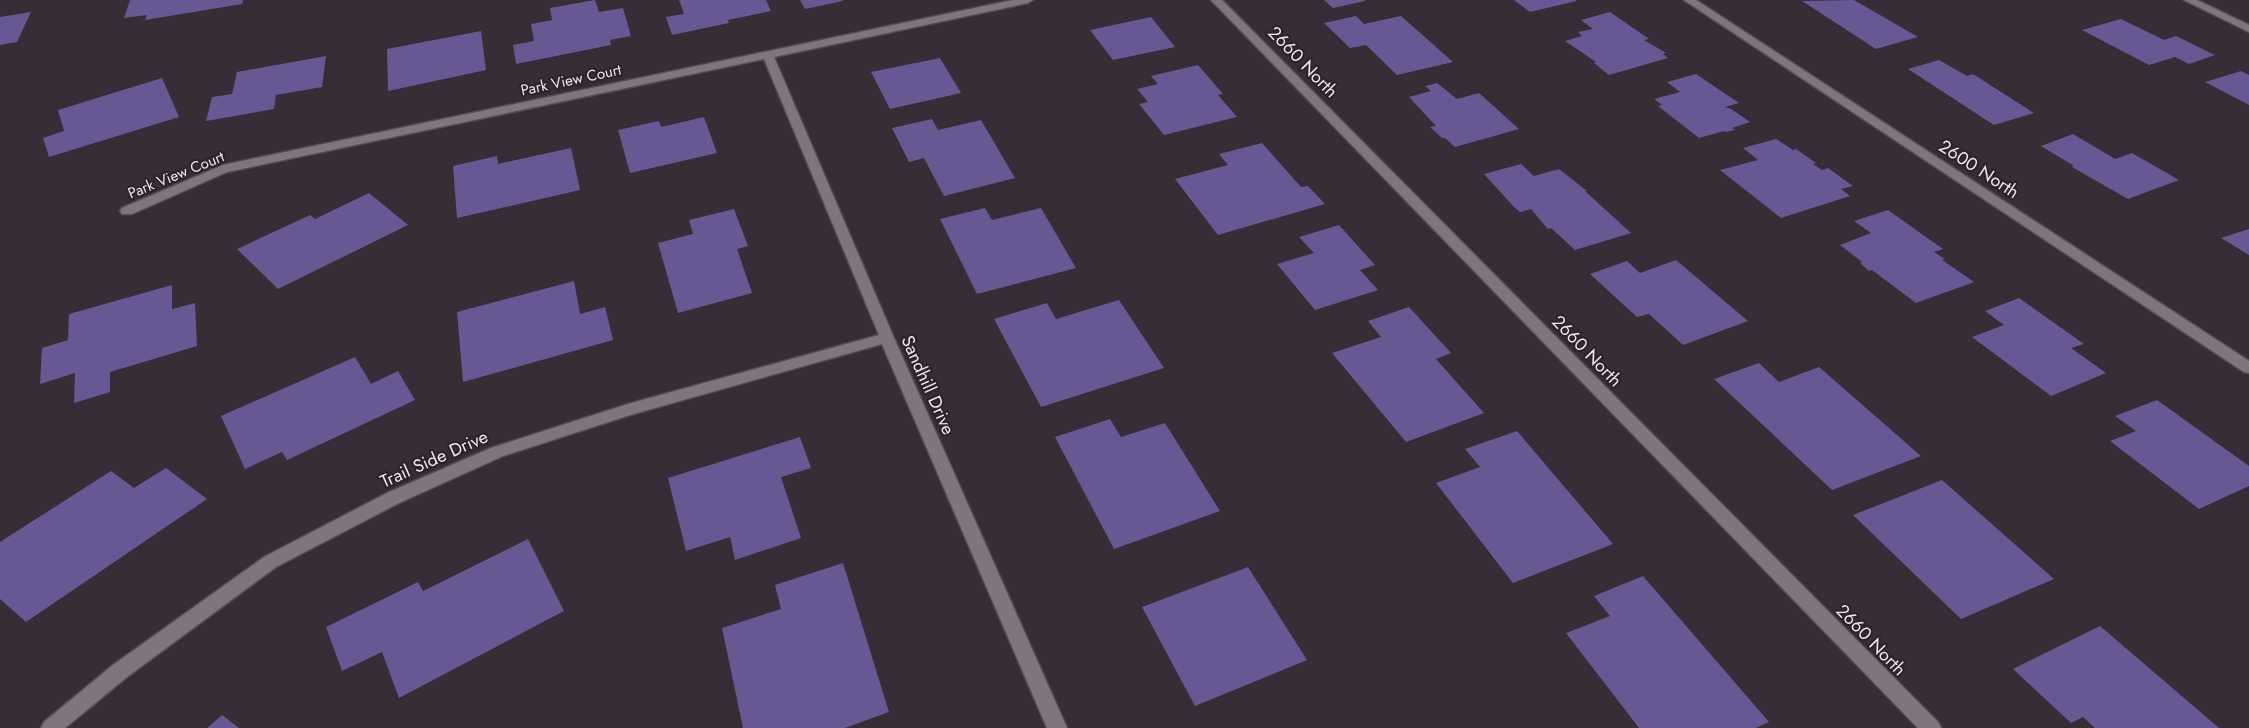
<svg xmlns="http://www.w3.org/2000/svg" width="2249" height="728" font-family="Jost,sans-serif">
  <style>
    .building { fill: #675893 }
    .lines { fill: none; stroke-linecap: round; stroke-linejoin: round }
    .street-casing { stroke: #544c53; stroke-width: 3 }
    .secondary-casing { stroke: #544c53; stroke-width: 3 }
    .street { fill: #80757f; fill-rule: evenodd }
    .secondary { fill: #80757f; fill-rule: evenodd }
    .labels { text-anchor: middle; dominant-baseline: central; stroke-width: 4.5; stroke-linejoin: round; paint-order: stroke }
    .far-street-label { font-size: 15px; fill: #ede7ed; stroke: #2c232c }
    .street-label { font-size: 18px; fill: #ede7ed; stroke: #2c232c }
  </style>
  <rect width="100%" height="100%" fill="#362d36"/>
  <path class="building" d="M130,0H243L242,4L145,20L147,15L124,18Z
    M595,0L599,12L623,8L631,36L610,40L611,45L516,64L513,45L534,41L531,24L552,20L550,8Z
    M679,0H766L771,11L728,20L729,23L672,35L666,17L684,14Z
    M800,0H842L843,1L805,9Z
    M1324,0H1365V1L1333,8Z
    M1514,0H1576V1L1530,12Z
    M1854,0L1918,37L1876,49L1802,1Z
    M31,12L17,42L0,45V17Z
    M1610,12L1649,39L1644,40L1666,53L1663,54L1668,58L1609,75L1594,63L1596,62L1565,41L1582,36L1578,32L1593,29L1581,20Z
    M1356,16L1364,24L1401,16L1453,62L1397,75L1366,45L1350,48L1324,23Z
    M1151,17L1175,47L1113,60L1090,30Z
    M2121,19L2164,40L2176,36L2215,55L2189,64L2175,57L2149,65L2082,30Z
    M481,31L486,70L388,91L387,49Z
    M326,56L322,87L276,95L274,109L206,121L212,97L232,94L237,72Z
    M940,58L961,93L890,109L871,72Z
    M1939,60L1967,76L1973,74L2034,113L1994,125L1908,69Z
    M1198,65L1223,94L1218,95L1237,117L1164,135L1139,104L1148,102L1137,89L1158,84L1151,76Z
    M2241,71L2249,75V105L2205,82Z
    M1696,74L1739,103L1725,107L1731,109L1750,122L1732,128L1735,130L1726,132L1724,131L1699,138L1658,106L1662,105L1654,99L1680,92L1667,82Z
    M162,78L179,117L49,157L43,138L64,131L58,110Z
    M1437,83L1457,99L1479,93L1519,129L1455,147L1445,138H1442L1430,127L1436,126L1409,97L1431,91L1425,86Z
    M704,117L717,153L630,173L618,130L659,121L661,127Z
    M932,119L938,130L981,120L1015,178L944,196L924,158L909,162L892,128Z
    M2073,134L2115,159L2132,153L2179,180L2128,199L2072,167L2074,166L2041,146Z
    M1776,139L1793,150L1796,149L1816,163L1813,164L1822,170L1828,168L1853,186L1841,189L1850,196L1781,218L1720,170L1758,160L1743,148Z
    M1262,143L1301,187L1308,186L1325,204L1218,235L1175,179L1228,165L1219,154Z
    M571,148L580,190L457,218L453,166L497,156L498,164Z
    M1521,164L1534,176L1559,169L1587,191H1585L1631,233L1575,250L1551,228L1548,229L1531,209L1520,212L1514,207L1484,174Z
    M369,193L408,225L278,289L237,249L310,215L315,219Z
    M985,208L992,220L1041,208L1076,268L977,294L940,219Z
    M734,209L748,246L737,249L752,293L678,313L658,243L693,234L689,220Z
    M1888,210L1943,249L1934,252L1945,259L1942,260L1974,282L1916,303L1872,270L1869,271L1860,263L1862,262L1840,245L1871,233L1854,221Z
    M1339,225L1375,265L1360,270L1378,290L1315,310L1277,264L1314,253L1299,237Z
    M2249,229V255L2221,238Z
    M1676,260L1748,321L1683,345L1649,314L1637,317L1590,274L1627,261L1640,273Z
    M574,281L580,314L605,307L613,340L463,382L457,312Z
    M172,285V309L195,303L197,346L110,372V392L74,403L75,373L40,384L42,348L68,340L69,314Z
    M2019,298L2084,344L2071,348L2106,373L2051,396L1972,337L2004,325L1985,311Z
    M1119,300L1164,368L1041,407L994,319L1047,303L1056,319Z
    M1409,307L1451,353L1436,359L1484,413L1406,442L1332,353L1381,337L1368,321Z
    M355,357L371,384L398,371L415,400L287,460L282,452L245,469L221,416Z
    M1759,363L1779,382L1819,367L1921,456L1832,490L1714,379Z
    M2157,400L2249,466V486L2199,509L2110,441L2136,431L2115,416Z
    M1110,419L1121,437L1165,423L1220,511L1114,549L1055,437Z
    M1517,431L1613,544L1513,583L1436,483L1480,467L1465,449Z
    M800,437L811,468L781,477L801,538L735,560L730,537L686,551L668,478Z
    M166,468L207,499L26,622L0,599V542L111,471L134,488Z
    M1942,480L2054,579L1961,619L1853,515Z
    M528,539L564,611L399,698L382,652L342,671L326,627L418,582L423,591Z
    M843,563L889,712L845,728H743L722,628L781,609L775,585Z
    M1248,567L1307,660L1195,706L1142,607Z
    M1643,576L1769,722L1756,728H1639L1566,633L1610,616L1594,596Z
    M2100,626L2219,728H2095L2083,717L2071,723L2013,669Z
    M222,715L239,728H207Z"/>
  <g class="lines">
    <g class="street-casing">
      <path id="street" d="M1013,0H1033L1028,3L774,57L894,338L1067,728H1047L882,344L630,415L503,456L399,503L276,567L127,677L65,728H41L44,722L113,665L264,557L387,493L491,448L628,404L879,335L764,59L227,172L132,214H122L120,211L122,208L223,165Z
        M1211,0H1222L1938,722L1941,728H1918Z
        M2184,0H2197L2249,25V32Z"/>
    </g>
    <g class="secondary-casing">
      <path id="secondary" d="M1684,0H1696L2249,361V373L2244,372Z"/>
    </g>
    <use href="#street" class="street"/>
    <use href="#secondary" class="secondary"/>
  </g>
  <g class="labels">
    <g class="far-street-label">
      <text transform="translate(571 80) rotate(-12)">Park View Court</text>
      <text transform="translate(176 175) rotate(-22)">Park View Court</text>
    </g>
    <g class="street-label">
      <text transform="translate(1303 62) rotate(46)">2660 North</text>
      <text transform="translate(1979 169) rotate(33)">2600 North</text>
      <text transform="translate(1587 351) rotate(46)">2660 North</text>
      <text transform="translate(928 385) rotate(66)">Sandhill Drive</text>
      <text transform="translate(434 459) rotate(-24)">Trail Side Drive</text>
      <text transform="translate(1871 640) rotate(46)">2660 North</text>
    </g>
  </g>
</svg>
